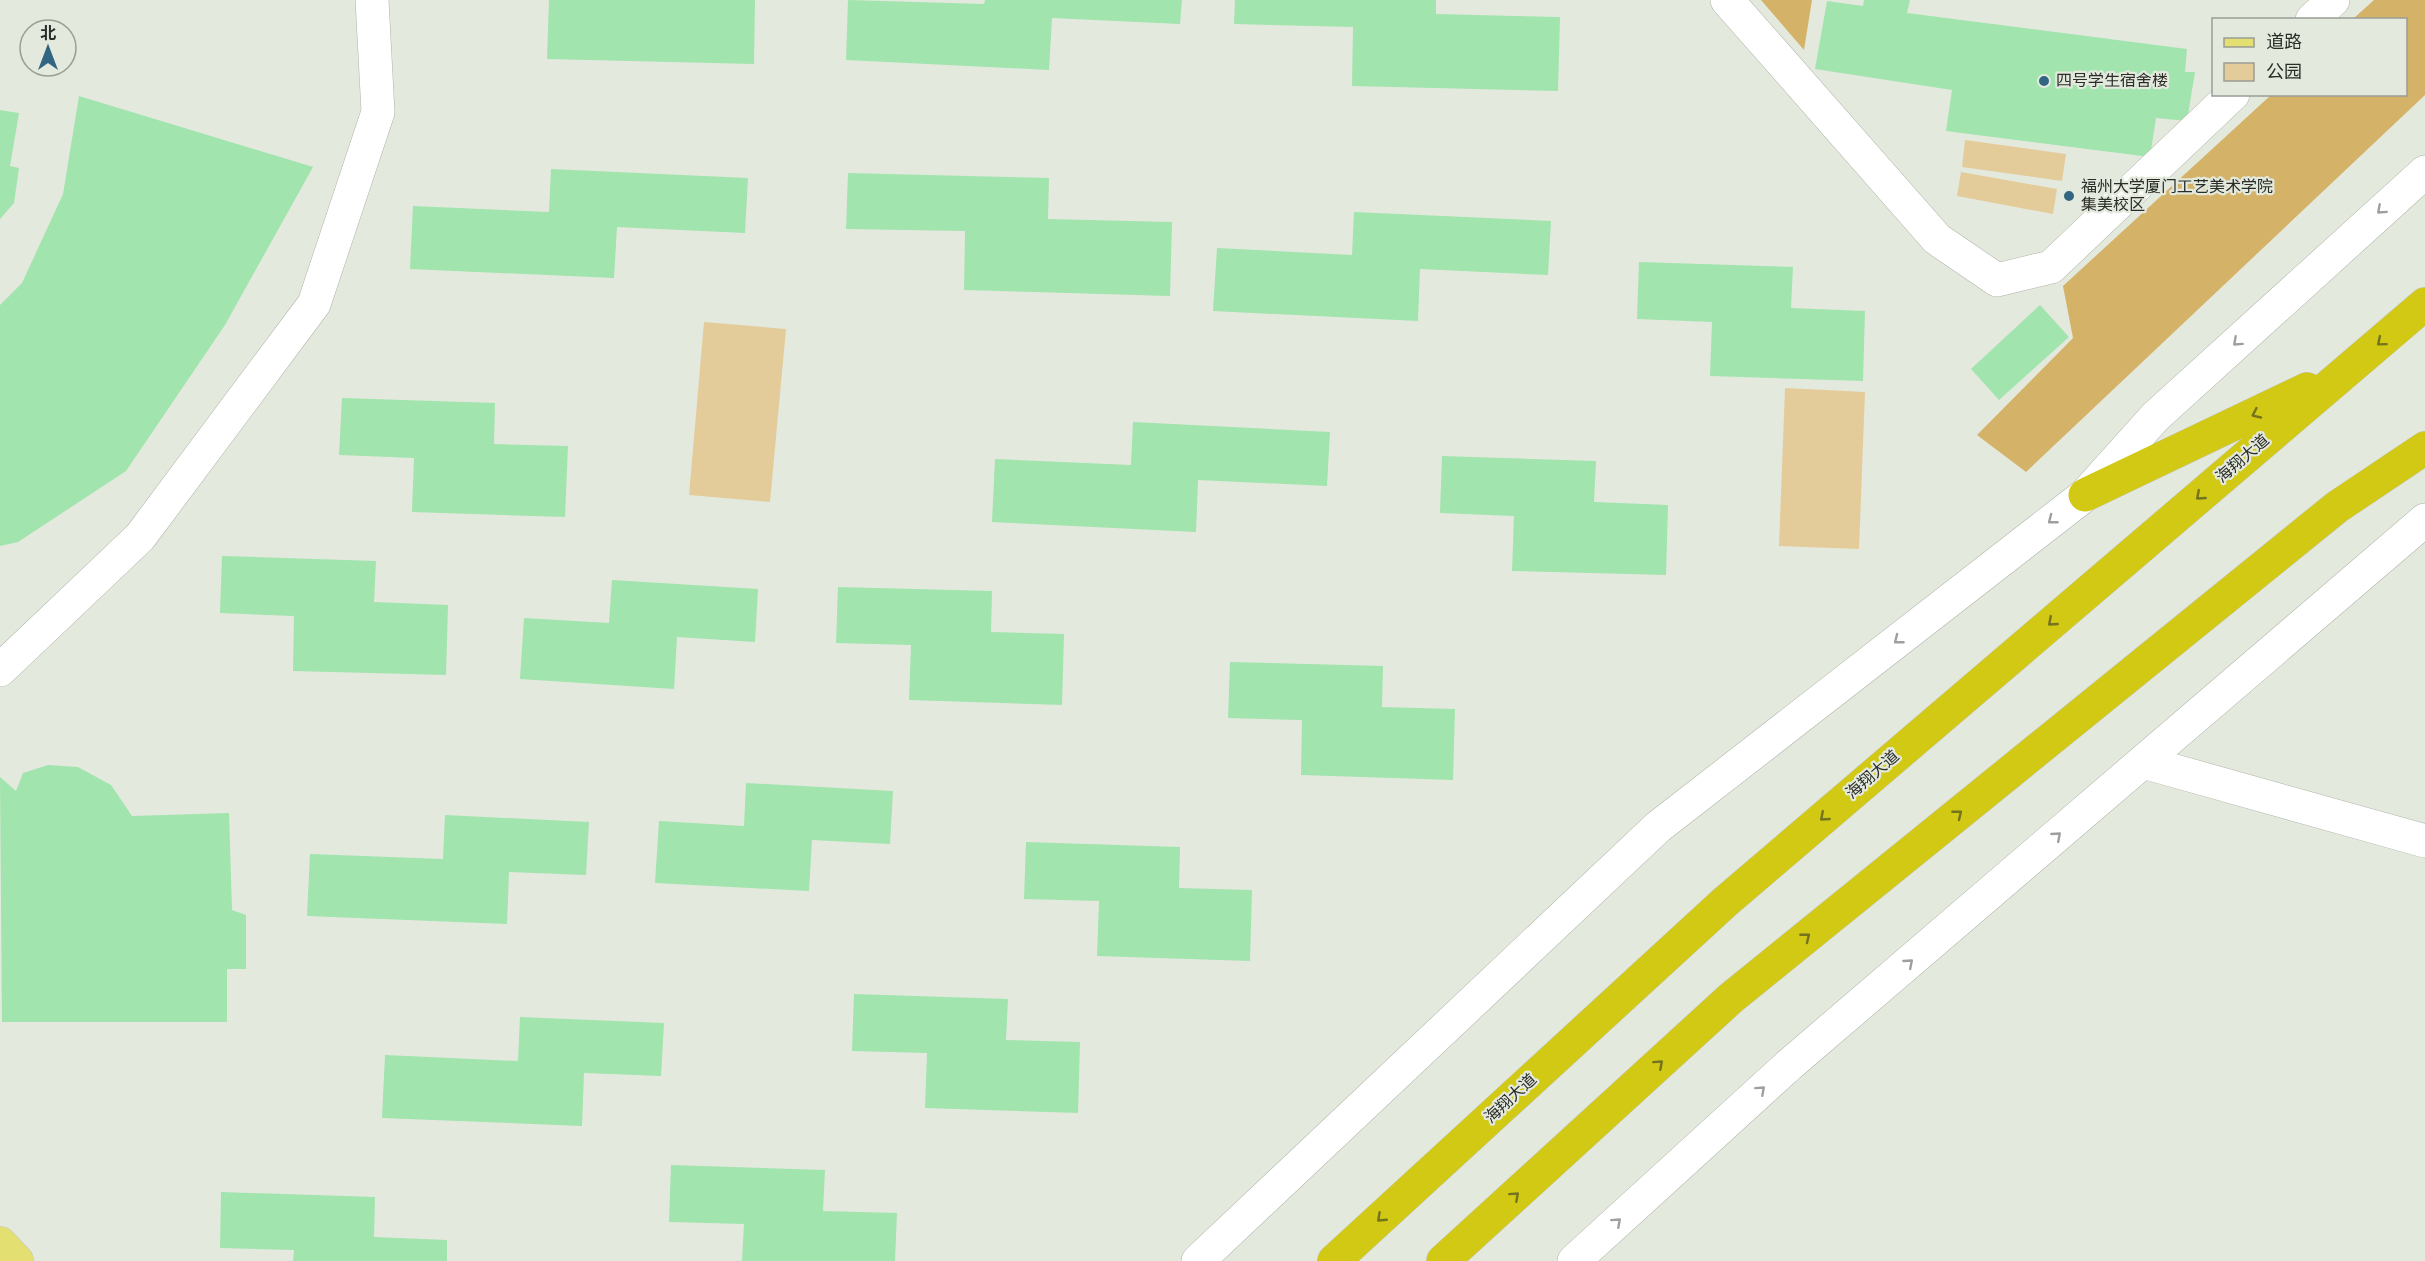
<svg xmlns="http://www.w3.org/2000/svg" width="2425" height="1261" font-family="'Sofia Sans Condensed','Noto Sans SC',sans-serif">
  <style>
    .green { fill: #e4cc9a }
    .forest { fill: #d4b268 }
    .building { fill: #a1e4ae }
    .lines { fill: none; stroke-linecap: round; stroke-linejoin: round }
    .minor-casing { stroke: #aeb3a8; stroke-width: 34 }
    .major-casing { stroke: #c7c8c7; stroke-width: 34 }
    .highway-casing { stroke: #c7c8c7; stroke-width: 34 }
    .minor { stroke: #fff; stroke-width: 33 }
    .major { stroke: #e3df71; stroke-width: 33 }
    .highway { stroke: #d1c913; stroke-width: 33 }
    .oneway { stroke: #9fa09e }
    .oneway2 { stroke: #75731e }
    .poi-dot { fill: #326582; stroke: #e4e9de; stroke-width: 2 }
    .labels { text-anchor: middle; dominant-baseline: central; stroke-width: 4.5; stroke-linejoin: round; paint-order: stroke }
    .poi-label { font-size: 16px; fill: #292c27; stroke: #e4e9de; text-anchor: start }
    .street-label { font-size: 16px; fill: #292c27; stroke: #e4e9de }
  </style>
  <rect width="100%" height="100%" fill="#e4e9de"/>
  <path class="green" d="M1965,140L2066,154L2062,181L1962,167Z
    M1961,172L2057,189L2053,214L1957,196Z
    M704,322L786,329L770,502L689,495Z
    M1785,388L1865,392L1859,549L1779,546Z"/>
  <path class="forest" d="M1761,0H1812L1804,50Z
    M2374,0H2425V95L2026,472L1977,435L2073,338L2063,286L2271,95L2406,94V20L2353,19Z"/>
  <path class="building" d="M549,0H755L754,64L547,59Z
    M848,0L984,4L985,0H1182L1180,24L1052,18L1049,70L846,60Z
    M1235,0H1436V14L1560,17L1558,91L1352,86L1353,27L1234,24Z
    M1864,0H1910L1907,13L2187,49L2185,72H2195L2187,121L2156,118L2150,157L1946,131L1952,90L1815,69L1827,1L1863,6Z
    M79,96L313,167L225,325L126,471L18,542L0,546V305L22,283L63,194Z
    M0,110L19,113L10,166L19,168L14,203L0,219Z
    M551,169L748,178L745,233L617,227L614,278L410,269L413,206L549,212Z
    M848,173L1049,178L1048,219L1172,222L1170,296L964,290L965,231L846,229Z
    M1354,212L1551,221L1548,275L1420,269L1418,321L1213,311L1217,248L1352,255Z
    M1639,262L1793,267L1791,308L1865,311L1863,381L1710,376L1712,322L1637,319Z
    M2040,305L2069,337L1999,400L1971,369Z
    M342,398L495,403L494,444L568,446L565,517L412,512L414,458L339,455Z
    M1133,422L1330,432L1327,486L1198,480L1196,532L992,522L995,459L1131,465Z
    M1442,456L1596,461L1594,502L1668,505L1666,575L1512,571L1514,516L1440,513Z
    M222,556L376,561L374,602L448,605L446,675L293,671L294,616L220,613Z
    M612,580L758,589L755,642L677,637L674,689L520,679L524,618L609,623Z
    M838,587L992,591L991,632L1064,634L1062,705L909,700L911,645L836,643Z
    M1230,662L1383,666L1382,707L1455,709L1453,780L1301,775L1302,720L1228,718Z
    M48,765L78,767L111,785L132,816L229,813L232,910L246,915V969H227V1022H2L0,777L16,791L23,773Z
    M746,783L893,791L890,844L812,840L809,891L655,883L659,821L744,826Z
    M445,815L589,822L586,875L509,872L507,924L307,916L310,854L443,859Z
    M1026,842L1180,847L1179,888L1252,890L1250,961L1097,956L1099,901L1024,899Z
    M854,994L1008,999L1006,1040L1080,1042L1078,1113L925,1108L927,1053L852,1051Z
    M520,1017L664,1023L661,1076L584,1073L582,1126L382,1118L385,1055L518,1061Z
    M671,1165L825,1170L823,1211L897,1213L895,1261H742L744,1224L669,1222Z
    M221,1192L375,1197L374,1237L447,1240V1261H293L294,1250L220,1248Z"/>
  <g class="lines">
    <g class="minor-casing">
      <path id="minor" d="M1727,0L1937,239L1997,280L2051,267L2233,94
        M2312,20L2333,0
        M0,670L140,537L314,304L378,112L372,0
        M2143,762L2425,841
        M1198,1261L1658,827L2085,495L2155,417L2425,172
        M1574,1261L1789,1065L2425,520"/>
    </g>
    <g class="major-casing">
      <path id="major" d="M0,1243L17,1261"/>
    </g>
    <g class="highway-casing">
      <path id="highway" d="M2085,495L2307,389
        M1334,1261L1725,902L2425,304
        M1443,1261L1731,998L2337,507L2425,448"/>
    </g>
    <use href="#minor" class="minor"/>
    <use href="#major" class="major"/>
    <use href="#highway" class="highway"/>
  </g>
  <defs><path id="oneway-chevron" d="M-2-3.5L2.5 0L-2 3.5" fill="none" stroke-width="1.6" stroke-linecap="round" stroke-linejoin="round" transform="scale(1.5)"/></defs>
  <g class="oneway">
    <use href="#oneway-chevron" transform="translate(2381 210) rotate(138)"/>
    <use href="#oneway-chevron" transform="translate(2237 342) rotate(138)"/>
    <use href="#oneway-chevron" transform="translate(2052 520) rotate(142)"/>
    <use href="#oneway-chevron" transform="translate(1898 640) rotate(142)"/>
    <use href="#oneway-chevron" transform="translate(2057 836) rotate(-41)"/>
    <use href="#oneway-chevron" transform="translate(1909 963) rotate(-41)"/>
    <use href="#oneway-chevron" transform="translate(1761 1090) rotate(-42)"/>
    <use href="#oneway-chevron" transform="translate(1617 1222) rotate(-42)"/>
  </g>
  <g class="oneway2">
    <use href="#oneway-chevron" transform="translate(2381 342) rotate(140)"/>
    <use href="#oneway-chevron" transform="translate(2256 414) rotate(155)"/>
    <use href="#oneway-chevron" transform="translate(2200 496) rotate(139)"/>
    <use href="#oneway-chevron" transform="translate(2052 622) rotate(139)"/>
    <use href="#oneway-chevron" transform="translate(1958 814) rotate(-39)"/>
    <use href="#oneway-chevron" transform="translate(1824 817) rotate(139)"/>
    <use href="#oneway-chevron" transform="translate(1806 937) rotate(-39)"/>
    <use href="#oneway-chevron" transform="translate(1659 1064) rotate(-42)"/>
    <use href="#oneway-chevron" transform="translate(1515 1196) rotate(-42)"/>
    <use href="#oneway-chevron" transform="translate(1381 1218) rotate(137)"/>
  </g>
  <g class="poi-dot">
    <circle cx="2044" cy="81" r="6"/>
    <circle cx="2069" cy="196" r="6"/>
  </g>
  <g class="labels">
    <g class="poi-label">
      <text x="2056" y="81">四号学生宿舍楼</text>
      <text x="2081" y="187">福州大学厦门工艺美术学院<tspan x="2081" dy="18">集美校区</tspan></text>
    </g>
    <g class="street-label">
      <text transform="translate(2243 459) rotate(-41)">海翔大道</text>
      <text transform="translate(1873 775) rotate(-41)">海翔大道</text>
      <text transform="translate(1511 1099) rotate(-43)">海翔大道</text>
    </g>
  </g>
  <rect x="2212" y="18" width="195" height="78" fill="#e4e9de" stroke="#999d95" stroke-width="1.5"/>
  <rect x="2224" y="38" width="30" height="9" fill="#e3df71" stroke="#999d95" stroke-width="1.5"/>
  <text x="2266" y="48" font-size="18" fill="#292c27">道路</text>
  <rect x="2224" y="63" width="30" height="18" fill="#e4cc9a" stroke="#999d95" stroke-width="1.5"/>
  <text x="2266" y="78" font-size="18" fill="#292c27">公园</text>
  <g transform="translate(48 48)"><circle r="28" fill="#e4e9de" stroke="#999d95" stroke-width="1.5"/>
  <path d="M0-4.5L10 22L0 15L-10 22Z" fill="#326582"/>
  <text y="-9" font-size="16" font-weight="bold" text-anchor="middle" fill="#292c27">北</text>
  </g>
</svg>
